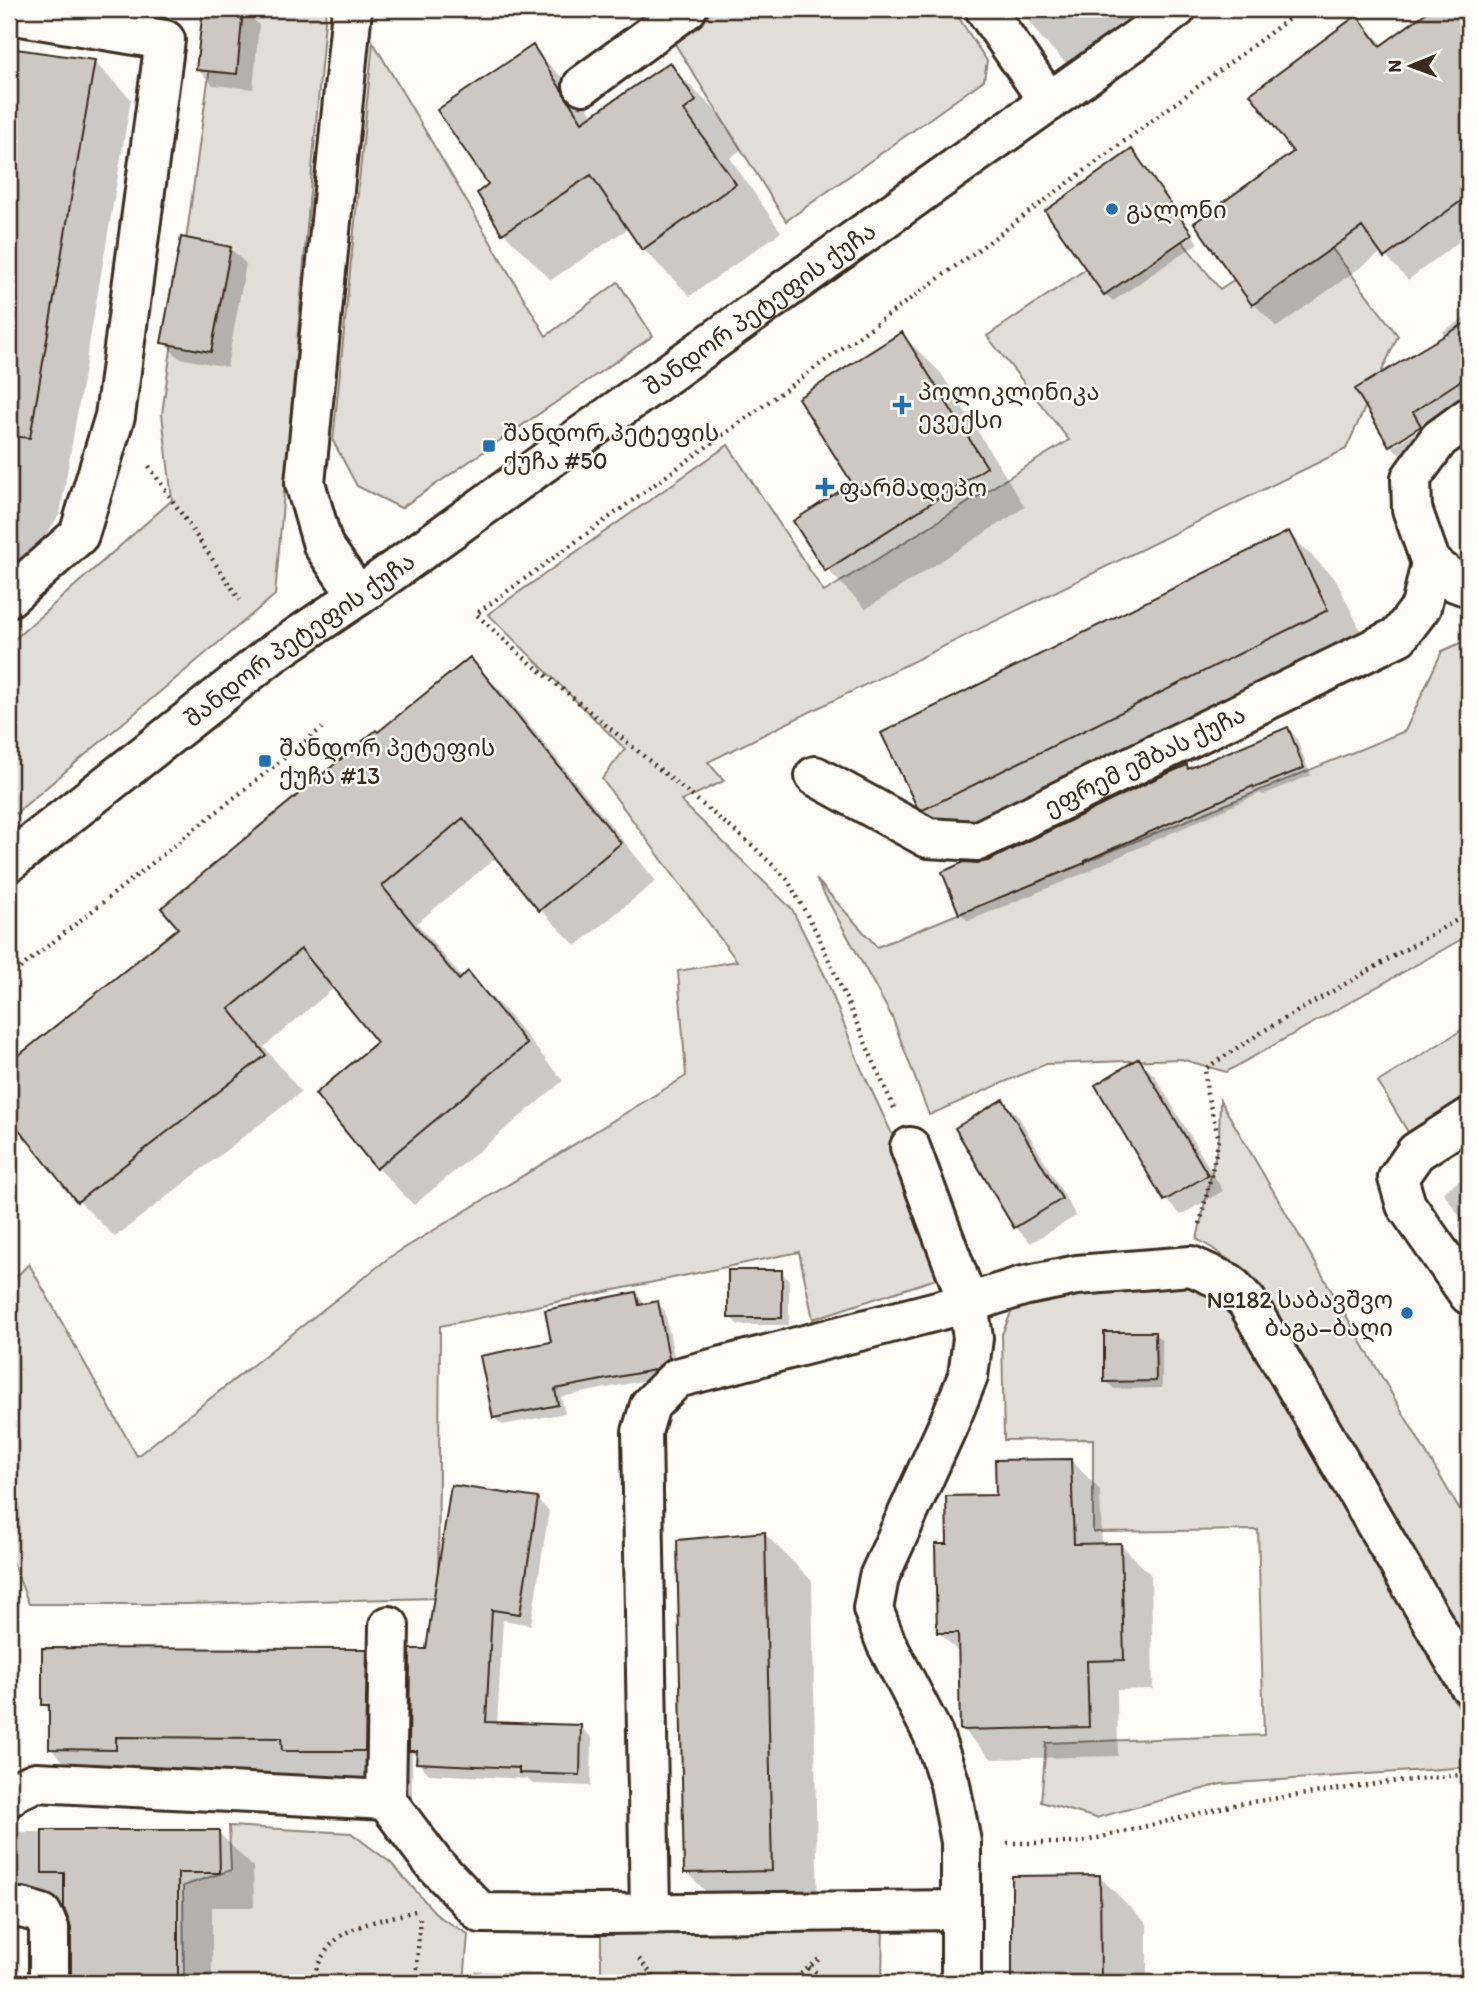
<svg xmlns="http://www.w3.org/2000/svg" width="1478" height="1992" font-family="Itim,'Noto Sans Georgian',sans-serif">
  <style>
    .green { fill: #e1ded7; stroke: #8e847a; stroke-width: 2 }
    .shadow { fill: #0003; fill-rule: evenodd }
    .building { fill: #cdc8c2; stroke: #3b2a1e; stroke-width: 2 }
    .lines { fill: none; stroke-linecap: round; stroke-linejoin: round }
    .minor-casing { stroke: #3b2a1e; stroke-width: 44 }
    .major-casing { stroke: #3b2a1e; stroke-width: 44 }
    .path { stroke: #3b2a1e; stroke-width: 4.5; stroke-dasharray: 2 5; stroke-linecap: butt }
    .minor { stroke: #fdfcf7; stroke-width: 38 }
    .major { stroke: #fdfcf7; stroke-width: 38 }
    .poi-dot { fill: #1f6fb2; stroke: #fdfcf7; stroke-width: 2.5 }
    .labels { text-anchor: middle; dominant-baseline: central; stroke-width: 5; stroke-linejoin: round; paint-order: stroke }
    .poi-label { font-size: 24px; fill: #3b2a1e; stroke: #fdfcf7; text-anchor: start }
    .street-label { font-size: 24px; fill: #3b2a1e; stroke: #fdfcf7 }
  </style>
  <rect width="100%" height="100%" fill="#fdfcf7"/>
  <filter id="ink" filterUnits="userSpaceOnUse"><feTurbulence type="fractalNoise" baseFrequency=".0143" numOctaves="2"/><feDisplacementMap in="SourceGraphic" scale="14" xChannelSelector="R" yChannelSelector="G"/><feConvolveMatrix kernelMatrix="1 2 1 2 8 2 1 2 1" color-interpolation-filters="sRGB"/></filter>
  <g filter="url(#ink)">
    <path class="green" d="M218,9H326L275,595L9,819V644L172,500L162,414Z
      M719,9H953L987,61L984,80L786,221L670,36Z
      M373,42L546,336L618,282L653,336L401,508L357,486L333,441Z
      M1163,217L1220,289L1315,226L1398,336L1346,449L708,762L724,781L681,801L792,909L825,976L861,1068L917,1187L942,1277L813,1319L799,1252L440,1326L438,1598L187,1604H29L11,1559L9,1558V1284L29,1264L137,1456L390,1257L686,1076L678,971L737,961L602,779L625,749L488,614L728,445L824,592L1069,440L987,336Z
      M1469,639V935L1226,1072L1181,1059L1046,1064L929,1115L892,1017L816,879L877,947L1405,731L1442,651Z
      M1465,1028L1469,1034V1094L1408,1132L1378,1082Z
      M1220,1100L1469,1526V1646L1248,1274L1212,1248L1197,1239L1219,1139Z
      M1197,1279L1241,1307L1469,1726V1767L1221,1784L1096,1818L1041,1802L1046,1743L1264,1735L1258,1530L1093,1532V1439L1004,1440L1002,1334L1013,1308L1057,1291Z
      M229,1826L351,1833L391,1863L438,1916L468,1934L464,1983H184L183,1886L231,1870Z
      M883,1922L882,1983H601V1931Z"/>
    <path class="shadow" d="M204,9H243L259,25L253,89L213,85L197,69Z
      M1019,9H1139L1067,64L1043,40Z
      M1433,9H1469V234L1408,280L1382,252L1277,327L1254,304L1196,223L1296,152L1357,17L1384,46Z
      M532,48L580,95L593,116L669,65L717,112L742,149L730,158L781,232L690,296L643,249L629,228L551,280L504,233L491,185Z
      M13,50L94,62L131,99L60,514L9,589V77Z
      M1132,151L1140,159L1198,243L1113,301L1105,294Z
      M230,248L246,264L227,367L179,358L163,342Z
      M1469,315V413L1413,468L1390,445L1358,390L1445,337L1442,332ZM1428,420L1429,423L1395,445V441Z
      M901,334L941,373L1025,507L866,609L827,569Z
      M1289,533L1336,580L1374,658L966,854L918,806Z
      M469,659L506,696L656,881L576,946L540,909L497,857L417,923L463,979L468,974L505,1010L563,1081L414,1205L378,1168L317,1094L380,1042L335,987L264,1047L301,1092L115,1237L79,1201L9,1114V1065L181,928L378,734Z
      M1288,729L1296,737L1311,775L1263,795L1261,793L1091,869L1092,870L968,921L960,913L988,862L1189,771Z
      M1139,1061L1155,1076L1223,1191L1181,1215L1166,1200Z
      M1003,1101L1019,1117L1076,1216L1031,1243L1015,1227Z
      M1469,1174V1230L1443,1192Z
      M781,1272L789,1280V1325H738L730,1317Z
      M635,1293L643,1301L644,1306L657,1303L665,1311L676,1366L662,1377L561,1397L565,1413L502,1425L495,1418L553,1343Z
      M1154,1333L1162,1341V1388L1114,1389L1106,1381Z
      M1071,1460L1100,1490L1102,1545H1121L1151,1575L1153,1689L1117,1690L1118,1756L992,1759L962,1729L960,1654L939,1632L949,1546Z
      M537,1500L549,1511L531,1625L503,1620L497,1724L581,1727L592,1738L591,1786L533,1784L527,1779L429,1774L418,1762V1758L412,1752V1797L98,1796L51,1749V1712L44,1704L366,1651L411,1696L427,1651Z
      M764,1533L812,1581L818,1917L734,1919L686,1872Z
      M9,1832H218L253,1867L254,1907H212V1983H73V1928L65,1907H9Z
      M1100,1877L1147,1924V1983H1014L1013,1878Z
      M475,1971L597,1977L604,1983H474Z"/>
    <path class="building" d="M203,9H243L237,74L196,70Z
      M1431,9H1469V195L1384,258L1362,227L1252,305L1194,223L1293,152L1250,94L1357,15L1380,46Z
      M533,45L582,122L670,62L696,101L684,110L736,184L642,250L591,175L502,234L477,193L488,184L437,110Z
      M9,48L95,60L30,438L9,436Z
      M1132,149L1192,234L1104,295L1045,211Z
      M181,237L231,247L211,352L161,343Z
      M1469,321V375L1413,412L1421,426L1389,446L1355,389Z
      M902,332L987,467L825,571L793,521L852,483L798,398Z
      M1289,531L1328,610L923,810L917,807L881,733Z
      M470,657L621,843L539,911L463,818L382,886L459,980L468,971L527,1044L376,1169L315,1094L377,1042L301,949L229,1009L266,1055L77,1202L9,1117V1063L178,928L161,908L376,730L378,732Z
      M1288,727L1304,768L1254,788L1253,786L1085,861V863L959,914L942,872L964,862L977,863L988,861L1155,779L1187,765L1188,769Z
      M1139,1058L1208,1175L1164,1201L1095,1085Z
      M1003,1099L1062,1199L1014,1228L955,1128Z
      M728,1270H782V1318H728Z
      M636,1292L639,1305L658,1301L669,1358L654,1370L555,1389L558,1405L493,1418L480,1356L551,1342L545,1310Z
      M1104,1332H1155L1156,1381L1104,1382Z
      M1071,1459L1074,1544L1121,1543L1124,1660L1087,1661L1089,1727L960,1730L958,1633H937L935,1544H947L946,1496L996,1495L995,1460Z
      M451,1485L538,1498L520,1614L492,1610L486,1722L581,1725L580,1775L519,1773V1768L416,1763L417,1751H409L410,1649H426Z
      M765,1532L772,1871L684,1873L677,1540Z
      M42,1648L367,1649L365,1751H282L281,1738L116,1737V1750L49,1749V1705H42Z
      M42,1830H219L220,1873H178V1983H71V1928L64,1908V1873H42Z
      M1100,1875L1101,1983H1012V1876Z"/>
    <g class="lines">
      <g class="minor-casing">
        <g id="minor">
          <path d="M352,9L305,483L323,545L358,596"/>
          <path d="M985,9L1049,102"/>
          <path d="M9,14L165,40L115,416L79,535L9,597"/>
          <path d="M583,85L687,9"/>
          <path d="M1469,417L1439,439L1411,478L1412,509L1431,563L1455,582L1469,587"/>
          <path id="s1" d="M815,776L928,838L978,841L1399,636L1421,607L1431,563"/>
          <path d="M1469,1118L1416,1152L1398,1178L1406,1205L1469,1295"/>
          <path d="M9,1797L11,1793L36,1782L386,1800L434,1864L481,1913L602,1914L961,1910"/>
          <path d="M386,1800L389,1626"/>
          <path d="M9,1909L22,1908L42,1914L49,1928V1983"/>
          <path d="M650,1913L642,1432L650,1405L677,1378L968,1303L910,1147"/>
          <path d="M961,1983V1842L950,1784L933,1734L886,1643L873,1609L879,1577L949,1423L968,1376L973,1338L968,1303L1023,1286L1077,1275L1191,1266L1229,1283L1247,1302L1469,1685"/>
        </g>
      </g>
      <g class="major-casing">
        <g id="major">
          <path id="s2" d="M9,862L272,654L358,596L923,191L1140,37L1176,9"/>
        </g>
      </g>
      <path class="path" d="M149,466L240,600
        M9,977L322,728
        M894,1108L817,933L787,879L753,846L516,651L476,614L993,239L1302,9
        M1200,1224L1219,1139L1207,1094L1205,1069L1265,1030L1469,913
        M1007,1843H1077L1238,1804L1381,1783L1469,1774
        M639,1959L659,1983
        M809,1967L829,1983
        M312,1983C327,1925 365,1925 415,1911
        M416,1983L420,1914
        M790,1983L819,1959"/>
      <use href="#minor" class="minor"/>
      <use href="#major" class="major"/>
    </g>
  </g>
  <g class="poi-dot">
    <circle cx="1112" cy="209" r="7"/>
    <path d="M898.5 394.5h7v7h7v7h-7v7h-7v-7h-7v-7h7z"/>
    <rect x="482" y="439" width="14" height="14" rx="3.5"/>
    <path d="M821.5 476.5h7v7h7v7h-7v7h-7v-7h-7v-7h7z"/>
    <rect x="258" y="754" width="14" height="14" rx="3.5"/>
    <circle cx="1407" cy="1313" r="7"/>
  </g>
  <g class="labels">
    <g class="poi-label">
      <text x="1126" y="209">გალონი</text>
      <text x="918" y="391">პოლიკლინიკა<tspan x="918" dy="28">ევექსი</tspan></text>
      <text x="503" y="432">შანდორ პეტეფის<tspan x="503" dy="28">ქუჩა #50</tspan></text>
      <text x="839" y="487">ფარმადეპო</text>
      <text x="279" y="747">შანდორ პეტეფის<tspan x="279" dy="28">ქუჩა #13</tspan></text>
      <text x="1393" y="1299" text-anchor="end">№182 საბავშვო<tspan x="1393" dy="28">ბაგა–ბაღი</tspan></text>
    </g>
    <g class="street-label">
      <text stroke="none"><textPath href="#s2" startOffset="933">შანდორ პეტეფის ქუჩა</textPath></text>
      <text stroke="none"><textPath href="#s2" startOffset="366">შანდორ პეტეფის ქუჩა</textPath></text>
      <text stroke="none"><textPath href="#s1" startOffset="364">ეფრემ ეშბას ქუჩა</textPath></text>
    </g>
  </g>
  <rect width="1478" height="1992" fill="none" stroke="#fdfcf7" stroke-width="35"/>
  <rect x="18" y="18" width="1443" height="1957" fill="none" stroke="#3b2a1e" stroke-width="2.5" filter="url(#ink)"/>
  <g transform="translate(1411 66) rotate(269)" stroke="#fdfcf7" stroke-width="5" paint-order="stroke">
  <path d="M0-5L12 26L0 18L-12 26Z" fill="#3b2a1e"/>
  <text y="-10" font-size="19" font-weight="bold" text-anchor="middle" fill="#3b2a1e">N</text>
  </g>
</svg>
